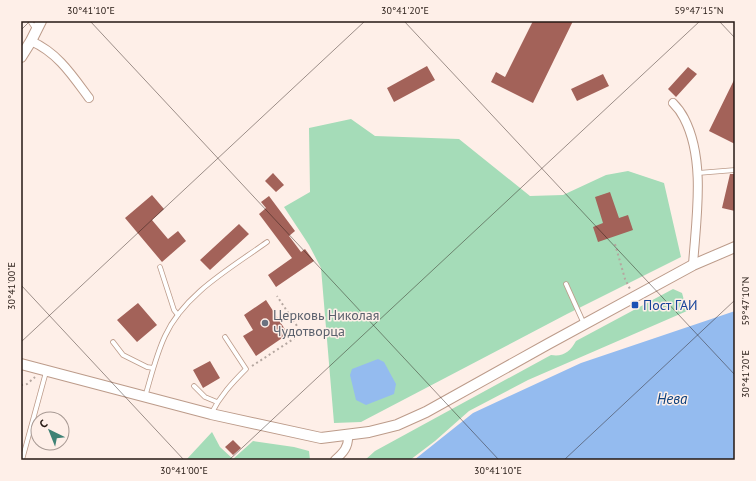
<svg xmlns="http://www.w3.org/2000/svg" width="756" height="481" font-family="'PT Sans',sans-serif">
  <style>
    .green { fill: #a5dcb8 }
    .water { fill: #94bbef }
    .building { fill: #a36259 }
    .lines { fill: none; stroke-linecap: round; stroke-linejoin: round }
    .service-casing { stroke: #bc9b8a; stroke-width: 5.5 }
    .minor-casing { stroke: #bc9b8a; stroke-width: 10 }
    .tertiary-casing { stroke: #bc9b8a; stroke-width: 12 }
    .path { stroke: #b5a7a0; stroke-width: 2; stroke-dasharray: 2 3; stroke-linecap: butt }
    .service { stroke: #fff; stroke-width: 4 }
    .minor { stroke: #fff; stroke-width: 8 }
    .tertiary { stroke: #fff; stroke-width: 10 }
    .ticks { fill: none; stroke: #251913; stroke-width: 1; stroke-opacity: 0.45 }
    .transit-dot { fill: #1a4fb4; stroke: #feefe8; stroke-width: 1.5 }
    .worship-dot { fill: #6b7280; stroke: #feefe8; stroke-width: 1.5 }
    .labels { text-anchor: middle; dominant-baseline: central; stroke-width: 3; stroke-linejoin: round; paint-order: stroke }
    .transit-label { font-size: 14px; fill: #164399; stroke: #feefe8; text-anchor: start }
    .worship-label { font-size: 14px; fill: #5b616d; stroke: #feefe8; text-anchor: start }
    .water-label { font-size: 15px; font-style: italic; fill: #0d417e; stroke: #feefe8 }
    .neatline { fill: none; stroke: #251913; stroke-width: 1.5 }
    .ticks-label { font-size: 10px; text-anchor: middle; fill: #251913 }
  </style>
  <rect width="100%" height="100%" fill="#feefe8"/>
  <path class="green" d="M351,119L375,136L459,139L530,196L563,195L606,175L628,171L664,183L681,257L567,314L361,422L334,423L321,268L309,245L284,207L310,192L309,128Z
    M673,289L682,293L687,311L528,380L469,411L435,441L410,460H365L375,451L551,355C563,357 570,352 576,341Z
    M212,432L220,447L233,459L253,441L294,447L309,451L310,460H186Z"/>
  <path class="water" d="M735,311V460H414L473,413L581,363Z
    M378,359L384,362L396,384L394,394L366,405L356,400L350,375L352,369Z"/>
  <path class="building" d="M533,21H573L533,103L491,82L496,72L505,77Z
    M427,66L435,80L394,102L387,88Z
    M688,67L697,74L676,97L668,89Z
    M603,74L609,86L577,101L571,89Z
    M735,78V144L709,131Z
    M273,173L284,185L276,192L265,181Z
    M730,174H735V211L722,208Z
    M610,192L619,218L628,215L633,230L598,242L593,227L603,223L595,197Z
    M152,195L164,209L152,220L168,239L178,231L186,241L162,262L125,218Z
    M269,196L295,231L289,236L301,252L305,249L314,261L276,287L268,275L292,258L259,214L266,208L261,202Z
    M239,224L249,234L210,270L200,260Z
    M266,300L288,334L256,356L243,336L253,330L244,315Z
    M138,303L157,325L137,342L117,320Z
    M210,361L220,378L203,388L193,370Z
    M233,440L241,448L233,455L225,447Z"/>
  <g class="lines">
    <g class="service-casing">
      <path id="service" d="M30,21L36,30
        M698,173L735,170
        M160,267L174,310L178,315
        M566,284L584,324
        M113,342L123,355L147,367L153,368
        M194,386L205,397L217,402
        M145,397C151,377 156,355 165,336C184,294 231,268 267,242
        M211,414C220,396 232,383 246,369L225,337
        M22,460L46,372"/>
    </g>
    <g class="minor-casing">
      <path id="minor" d="M31,41C58,53 72,75 89,98
        M673,103C677,107 681,112 684,118C706,160 696,219 693,265
        M335,460C343,453 349,447 348,435"/>
    </g>
    <g class="tertiary-casing">
      <path id="tertiary" d="M21,57L31,41L41,21
        M21,364L211,414L321,438L369,432L397,425L426,412L548,344L693,265L735,247"/>
    </g>
    <path class="path" d="M615,244L625,279L630,289
      M252,366L295,338L299,329L277,296
      M21,385L27,384L35,377"/>
    <use href="#service" class="service"/>
    <use href="#minor" class="minor"/>
    <use href="#tertiary" class="tertiary"/>
  </g>
  <path class="ticks" d="M90,21L499,460M404,21L735,375M719,21L735,38M21,30L30,21M21,285L184,460M21,342L365,21M229,460L700,21M564,460L735,300"/>
  <rect class="transit-dot" x="631" y="301" width="8" height="8" rx="2"/>
  <circle class="worship-dot" cx="265" cy="323" r="4"/>
  <g class="labels">
    <g class="transit-label">
      <text x="643" y="305">Пост ГАИ</text>
    </g>
    <g class="worship-label">
      <text x="273" y="315">Церковь Николая<tspan x="273" dy="16">Чудотворца</tspan></text>
    </g>
    <g class="water-label">
      <text x="672" y="398">Нева</text>
    </g>
  </g>
  <rect width="756" height="481" fill="none" stroke="#feefe8" stroke-width="44"/>
  <g transform="translate(50 431) rotate(317)"><circle r="19" fill="#feefe8" stroke="#a79993"/>
  <path d="M0-3L7 15L0 10L-7 15Z" fill="#3f8275"/>
  <text y="-6" font-size="11" font-weight="bold" text-anchor="middle" fill="#251913">С</text>
  </g>
  <rect x="22" y="22" width="712" height="437" class="neatline"/>
  <g class="ticks-label">
    <text x="91" y="14">30°41'10"E</text>
    <text x="405" y="14">30°41'20"E</text>
    <text x="699" y="14">59°47'15"N</text>
    <text transform="translate(11 286) rotate(-90)" y="4">30°41'00"E</text>
    <text transform="translate(745 301) rotate(-90)" y="4">59°47'10"N</text>
    <text transform="translate(745 374) rotate(-90)" y="4">30°41'20"E</text>
    <text x="184" y="474">30°41'00"E</text>
    <text x="498" y="474">30°41'10"E</text>
  </g>
</svg>
